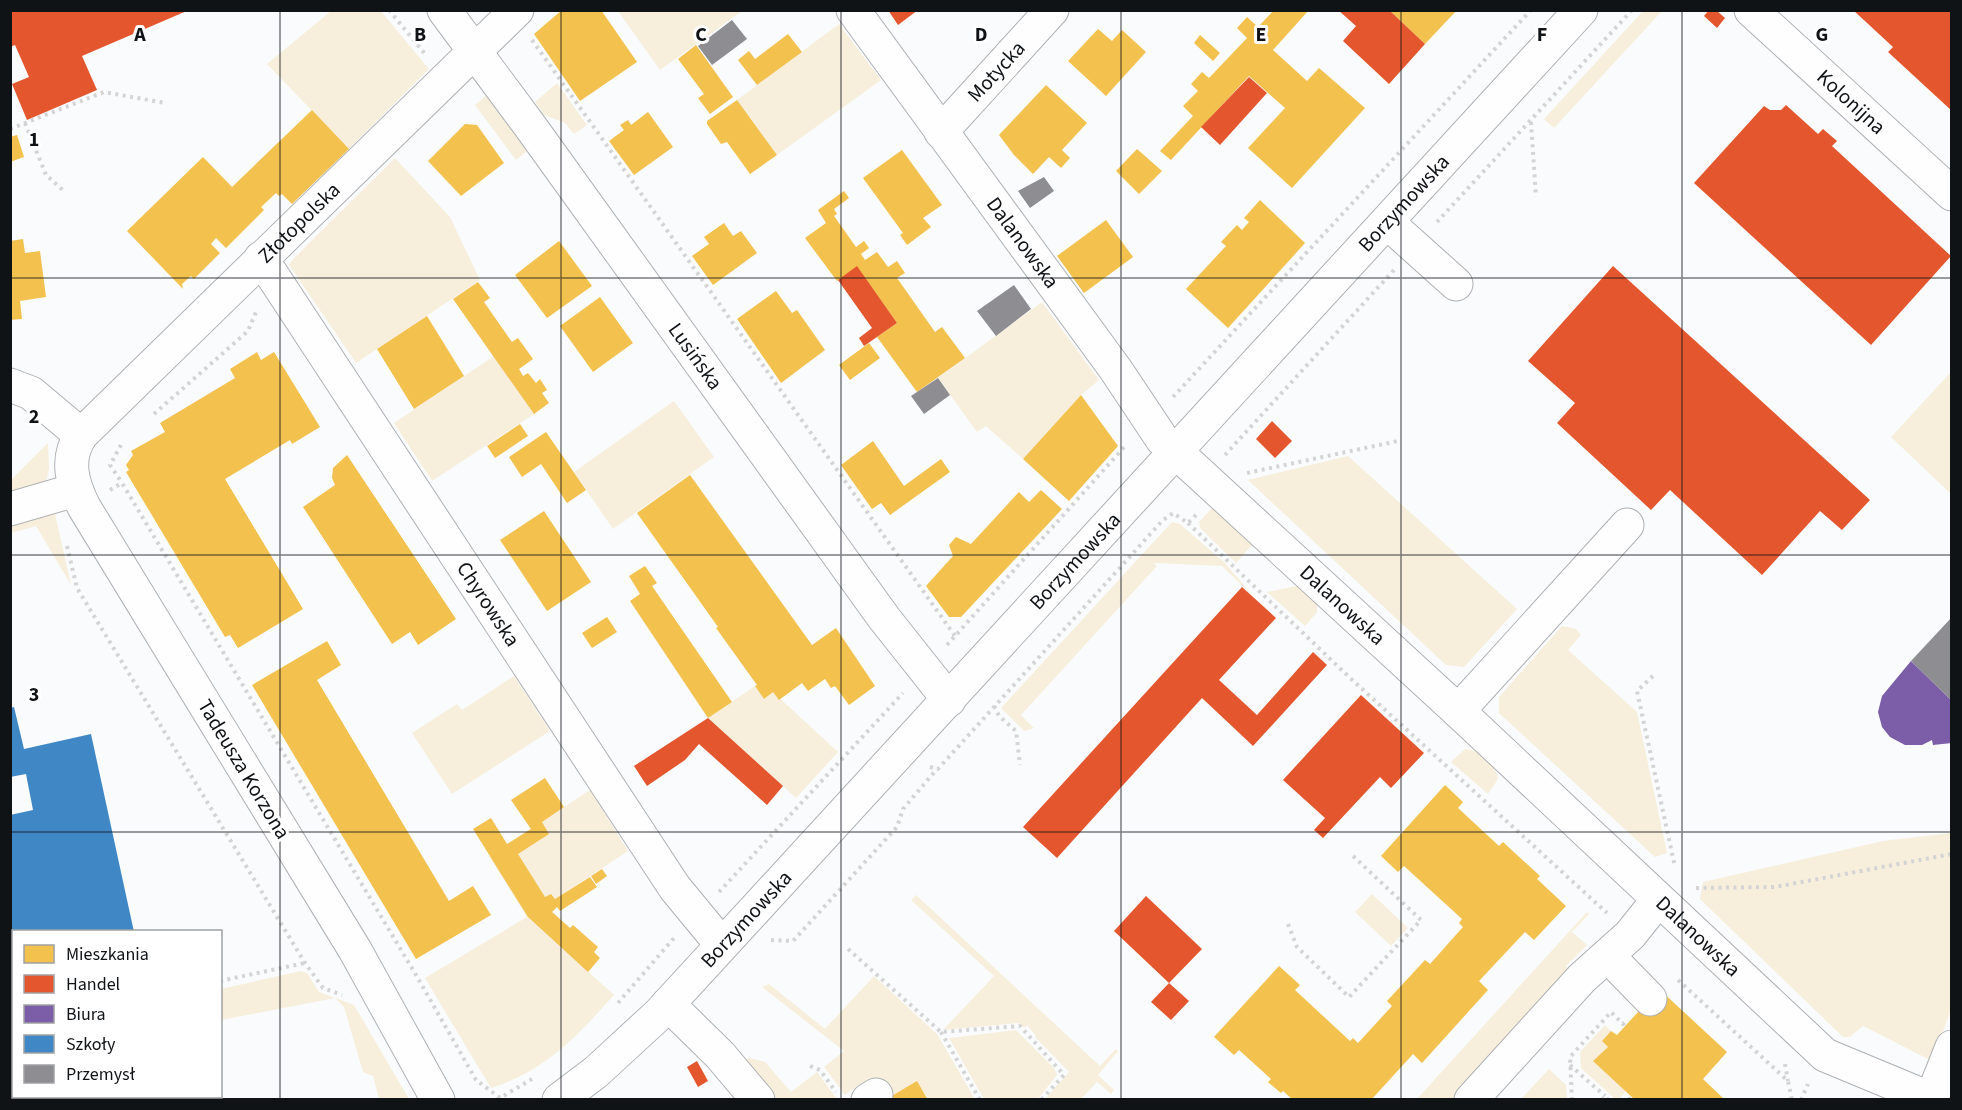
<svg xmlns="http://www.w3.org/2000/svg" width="1962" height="1110" font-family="'Source Sans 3',sans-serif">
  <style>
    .green { fill: #f7efdb }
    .homes { fill: #f2c14e }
    .shops { fill: #e4572e }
    .offices { fill: #7b5ea7 }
    .schools { fill: #3f88c5 }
    .industry { fill: #8d8d92 }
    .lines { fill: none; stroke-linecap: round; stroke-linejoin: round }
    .minor-casing { stroke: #aeb0b3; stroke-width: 35 }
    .path { stroke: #d4d4d5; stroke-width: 4; stroke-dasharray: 3 4.5; stroke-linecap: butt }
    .minor { stroke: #fefeff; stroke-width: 33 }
    .grid { fill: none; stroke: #101316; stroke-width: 1.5; stroke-opacity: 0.55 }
    .labels { text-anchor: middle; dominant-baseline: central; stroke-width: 6; stroke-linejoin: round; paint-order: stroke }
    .street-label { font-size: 21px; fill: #101316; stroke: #fff }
    .grid-label { font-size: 20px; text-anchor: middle; font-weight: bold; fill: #101316; stroke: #fff; stroke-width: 6; stroke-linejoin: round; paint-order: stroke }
  </style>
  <rect width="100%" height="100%" fill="#f9fbfd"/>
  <path class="green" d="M380,10L429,69L349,149L267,64L331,11Z
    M618,11H742L660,70Z
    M1643,11H1662L1554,128L1544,119Z
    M839,24L881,80L777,155L737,100Z
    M557,83L587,125L574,134L565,123L544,115L535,102Z
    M487,95L527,151L516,160L475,105Z
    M395,158L450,217L480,280L356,363L289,265L292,260Z
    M1042,302L1099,380L1081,395L1023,459L986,426L977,432L938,378Z
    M494,356L534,414L432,481L394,423Z
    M1951,372V494L1891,437Z
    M674,401L714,457L613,529L574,472Z
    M48,443L49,469L45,486L11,494L10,481Z
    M1348,456L1517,609L1464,667L1446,665L1248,480Z
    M1212,508L1252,545L1236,563L1200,528L1199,522Z
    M54,509L71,585L36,526L11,533V521Z
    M1172,522L1180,524L1225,563L1254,597L1222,566L1154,563L1157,566L1021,715L1034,728L1024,731L1001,708Z
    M1297,586L1317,604V612L1305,626L1267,592Z
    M1562,626L1576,629L1581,635L1568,650L1637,712L1667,853L1655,857L1499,713V697Z
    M514,676L550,731L452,794L412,733L457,704L462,710Z
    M755,686L764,699L773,692L838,752L796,798L708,718Z
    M1465,749C1479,749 1496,765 1498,779L1488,794L1451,762Z
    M590,790L628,851L528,917L614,995C576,1037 547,1070 491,1088L425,978L527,917L489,856Z
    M1951,833V1010L1932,1061L1863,1026L1850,1037H1843L1700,899L1703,882L1883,841Z
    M1372,894L1408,928L1391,946L1355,912Z
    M916,895L1100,1066L1116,1049L1118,1051L1098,1075L1114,1090L1111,1094L1097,1082L1081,1099H1045L1069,1072L1035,1037L1036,1036L1027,1025L1024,1028L1018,1023L943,1030L994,976L911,900Z
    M1587,912L1589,914L1572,932L1587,945L1566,966L1571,972L1453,1099L1416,1100Z
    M301,971L307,973L319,992L354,1005L409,1099H379L373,1076L363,1072L344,1007L335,998L221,1020V989Z
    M874,976L937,1034L975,1099H928L917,1082L894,1095L881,1079L860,1084L845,1095L824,1067L844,1051L762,987L769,984L825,1029Z
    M1605,1025L1611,1031L1602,1041L1608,1047L1594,1061L1626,1091L1619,1099H1615L1581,1068L1580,1052Z
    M1016,1030L1054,1068L1057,1075L1038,1099H984L949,1038Z
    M750,1058L765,1062L791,1092L817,1072L837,1099H773L744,1066L747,1059Z
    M1549,1069L1566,1085L1567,1099H1521Z"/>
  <path class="homes" d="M562,10H601L637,62L580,101L534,34Z
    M1274,10H1309L1273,50L1307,81L1319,68L1365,108L1292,188L1248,148L1285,108L1249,76L1171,160L1160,151L1193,116L1183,106L1198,91L1191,84L1202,72L1209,78L1247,38L1237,28L1247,17L1258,27Z
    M1389,10H1457L1425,44Z
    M1098,29L1112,41L1122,30L1146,52L1106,96L1068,61Z
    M788,34L802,52L757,85L738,60L749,51L755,59Z
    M1200,35L1220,53L1213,61L1194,43Z
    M696,45L733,97L710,114L698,98L704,94L678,59Z
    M1046,85L1087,123L1062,150L1070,158L1061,168L1049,157L1033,174L1014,155L999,135Z
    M737,100L777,155L750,174L727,142L721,144L707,124V121Z
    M312,110L349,149L292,204L282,194L279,196L276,193L261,207L264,210L226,248L216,238L211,244L220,253L194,279L191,276L182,284L183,289L127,231L203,157L232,187Z
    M648,112L673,147L634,175L609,141L624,130L620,125L628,120L631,125Z
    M465,124L477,125L504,163L461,196L428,161Z
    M17,135L24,157L10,162V137Z
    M1137,149L1162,171L1139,194L1116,171Z
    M902,150L942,205L923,218L931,227L907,245L900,235L903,233L863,178Z
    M844,191L849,198L834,209L837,214L834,216L856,247L864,241L869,248L861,254L865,260L877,252L888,267L897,261L905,273L897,278L935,332L942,327L965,358L917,392L877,337L897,323L857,267L837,281L805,238L826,223L818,210Z
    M1260,200L1305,243L1228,328L1186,289L1226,246L1221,242L1237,225L1242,230L1249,222L1244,218Z
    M1106,220L1133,257L1084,293L1057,256Z
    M724,223L733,236L741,231L757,253L713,285L692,256L709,244L704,237Z
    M23,239L25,253L40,251L46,297L20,301L22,319L10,320V241Z
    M559,241L592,286L547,318L515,275Z
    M478,282L490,298L484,302L512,342L518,338L533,359L519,369L523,376L528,373L536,383L540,379L547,390L542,393L549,403L534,414L453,299Z
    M776,291L792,313L797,310L825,350L781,383L737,319Z
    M600,297L633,343L593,372L560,326Z
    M427,316L464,376L414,409L377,349Z
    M869,343L880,358L850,380L839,365Z
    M257,352L261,360L274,352L320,427L292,444L290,440L225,479L303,609L238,648L230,635L225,637L126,472L129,470L126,465L133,455L131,451L165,432L160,423L235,378L230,369Z
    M1081,395L1118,446L1069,501L1023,459Z
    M520,424L528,436L495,458L487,446Z
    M546,432L586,490L567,503L541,464L522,477L509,457Z
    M873,441L904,486L941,459L950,472L890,515L881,503L872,509L841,465Z
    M347,455L456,619L418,645L410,632L392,644L303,507L335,485L332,478L333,468Z
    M690,475L812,645L836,628L875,686L849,705L835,686L831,688L825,679L808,691L802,683L779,700L773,692L764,699L755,686L757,685L716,628L718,627L637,513Z
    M1041,490L1062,509L961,617H949L926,586L953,556L949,545L956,537L971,544L1019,492L1029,502Z
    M544,511L591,582L547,611L500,540Z
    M645,566L657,583L652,586L732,702L708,718L630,601L640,594L629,576Z
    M607,617L617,632L592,648L582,633Z
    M327,641L341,665L317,680L449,901L473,886L491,915L416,959L252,685Z
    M545,778L564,807L542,822L549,834L518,854L545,897L551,894L555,899L590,877L597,887L560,911L557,907L552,912L570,928L573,925L598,947L594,952L600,958L588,972L528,917L473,829L491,818L507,844L531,829L511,800Z
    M1445,785L1463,802L1458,808L1499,846L1503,842L1540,876L1537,879L1566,906L1534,940L1525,932L1479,981L1488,990L1422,1063L1413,1054L1371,1100H1293L1283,1091L1281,1093L1268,1082L1271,1079L1239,1050L1234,1055L1214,1037L1279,966L1300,985L1295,990L1350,1041L1353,1038L1358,1043L1392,1006L1387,1001L1425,960L1430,964L1463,927L1459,923L1462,919L1404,866L1398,872L1381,856Z
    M602,869L607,876L596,884L591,876Z
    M1659,989L1727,1052L1703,1079L1725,1100H1635L1593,1061L1608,1047L1602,1041L1611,1031L1617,1035Z
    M917,1081L928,1100H892L890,1097Z"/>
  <path class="shops" d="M10,10H189L82,56L97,90L27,120L12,84L29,77L15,45L10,47Z
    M888,10H918L898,25Z
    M1338,10H1389L1425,44L1389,84L1343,41L1356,26Z
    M1709,10H1716L1725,18L1717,28L1704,16Z
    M1853,10H1952V111L1888,52L1893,47Z
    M1249,77L1267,93L1220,145L1201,127Z
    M1786,105L1818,134L1823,129L1837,141L1832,146L1951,256L1871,345L1694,183L1764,106L1770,110H1781Z
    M857,266L897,323L864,346L859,338L872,328L838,280Z
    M1613,266L1870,500L1842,530L1820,511L1762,575L1670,490L1651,510L1557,423L1575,403L1528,361Z
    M1272,421L1292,441L1275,458L1256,439Z
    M1242,587L1276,618L1219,680L1257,715L1313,652L1327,665L1253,746L1202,698L1057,858L1023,827Z
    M1361,695L1424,753L1391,788L1380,777L1323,838L1314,830L1325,818L1283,780Z
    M708,718L783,786L767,805L699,744L685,760L647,786L634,766Z
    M1146,896L1202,949L1169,983L1114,931Z
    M1169,983L1189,1001L1171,1020L1151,1002Z
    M697,1061L708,1081L698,1087L687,1067Z"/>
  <path class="offices" d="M1911,661L1952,701V743L1933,745L1932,740L1922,745H1905L1890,737L1882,727L1878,712L1882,696Z"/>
  <path class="schools" d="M14,707L24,749L91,734L134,932H14V960L10,961V815L33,810L26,774L10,777V708Z"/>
  <path class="industry" d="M732,20L747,39L712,65L698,46Z
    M1044,177L1054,191L1030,208L1018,191Z
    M1014,285L1031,309L996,336L977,311Z
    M938,378L950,395L924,414L911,396Z
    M1952,617V701L1911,661Z"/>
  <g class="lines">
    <g class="minor-casing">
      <g id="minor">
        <path id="s1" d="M444,10L530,126L884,618L949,700"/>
        <path id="s2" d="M853,10L1116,370L1162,439L1458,711L1825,1055L1931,1099"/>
        <path id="s3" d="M1751,10L1952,194"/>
        <path id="s4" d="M941,132L1052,10"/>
        <path d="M1388,223L1456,284"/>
        <path id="s5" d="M261,258L675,888L722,945"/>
        <path d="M10,385L31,393L81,435"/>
        <path d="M10,509L75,490"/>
        <path d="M1458,711L1627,525"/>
        <path d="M1608,956L1650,999"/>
        <path d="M668,1004L720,1055L758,1100"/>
        <path id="s6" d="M438,1100L355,950L84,507C72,483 65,459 81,435L517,10"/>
        <path id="s7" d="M559,1100L596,1072L659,1014L1581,10"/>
        <path d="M868,1100L876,1095"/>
        <path d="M1471,1100L1582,978L1630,935L1658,900"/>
        <path d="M1931,1100L1952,1047"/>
      </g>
    </g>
    <path class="path" d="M389,10L425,54
      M532,40L955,636
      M1531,122L1536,197
      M25,123L46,175L65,192
      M10,129L104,92L165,103
      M1437,222L1632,10
      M1173,397L1531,10
      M154,414L248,331L256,312
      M121,445L110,465L122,483
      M1225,455L1394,270
      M1247,473L1398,441
      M110,490L122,483L416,975L476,1080L500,1098L532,1079
      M1188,523L1348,676L1607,913
      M67,546L77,588L305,963L323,988L342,995
      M947,645L1126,445
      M1653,676L1637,691L1675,867
      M994,706L999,716L1016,731L1020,765
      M930,767L938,769L1163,520L1173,513L1188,523L1196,515
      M1696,888L1775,887L1952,854
      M719,892L903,693
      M1288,924L1297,947L1349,997L1421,920L1352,855
      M771,940L793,941L897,827L903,809L937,769
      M848,949L941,1032L1020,1026L1064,1075L1041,1100
      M1678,980L1788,1081L1792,1100
      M220,981L305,963
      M618,1003L674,938
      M10,1026L14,1025
      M941,1032L980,1100
      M1785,1064L1788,1081
      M1570,1065L1605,1096
      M810,1066L820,1070L836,1092
      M1572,1100L1570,1057L1611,1012L1623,1024L1625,1022
      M1602,1100L1605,1096L1608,1100
      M1629,1100L1632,1096
      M1801,1100L1808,1084"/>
    <use href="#minor" class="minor"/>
  </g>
  <path class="grid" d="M280,10V1100M561,10V1100M841,10V1100M1121,10V1100M1401,10V1100M1682,10V1100M10,278H1952M10,555H1952M10,832H1952"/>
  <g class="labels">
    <g class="street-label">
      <text stroke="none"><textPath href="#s4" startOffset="82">Motycka</textPath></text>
      <text stroke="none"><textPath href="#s3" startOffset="136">Kolonijna</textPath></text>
      <text stroke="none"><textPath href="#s7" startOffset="1233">Borzymowska</textPath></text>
      <text stroke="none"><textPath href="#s6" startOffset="1071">Złotopolska</textPath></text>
      <text stroke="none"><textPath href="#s2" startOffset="288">Dalanowska</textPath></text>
      <text stroke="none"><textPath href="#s1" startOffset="428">Lusińska</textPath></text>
      <text stroke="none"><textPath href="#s7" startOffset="747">Borzymowska</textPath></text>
      <text stroke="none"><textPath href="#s5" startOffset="414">Chyrowska</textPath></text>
      <text stroke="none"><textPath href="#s2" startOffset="774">Dalanowska</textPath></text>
      <text transform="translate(244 769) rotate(59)">Tadeusza Korzona</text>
      <text stroke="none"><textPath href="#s7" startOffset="261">Borzymowska</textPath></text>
      <text stroke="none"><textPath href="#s2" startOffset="1260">Dalanowska</textPath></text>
    </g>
  </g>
  <g class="grid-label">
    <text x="140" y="41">A</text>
    <text x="420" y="41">B</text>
    <text x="701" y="41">C</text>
    <text x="981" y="41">D</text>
    <text x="1261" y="41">E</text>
    <text x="1542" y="41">F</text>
    <text x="1822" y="41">G</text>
    <text x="34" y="146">1</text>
    <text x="34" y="423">2</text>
    <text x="34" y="701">3</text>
  </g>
  <rect width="1962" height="1110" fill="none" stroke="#101316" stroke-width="24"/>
  <rect x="12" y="930" width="210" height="168" fill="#ffffff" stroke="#9fa1a2" stroke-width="1.5"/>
  <rect x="24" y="945" width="30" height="18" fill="#f2c14e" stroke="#9fa1a2" stroke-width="1.5"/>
  <text x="66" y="960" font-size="18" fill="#101316">Mieszkania</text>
  <rect x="24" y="975" width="30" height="18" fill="#e4572e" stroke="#9fa1a2" stroke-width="1.5"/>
  <text x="66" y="990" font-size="18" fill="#101316">Handel</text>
  <rect x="24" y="1005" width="30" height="18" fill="#7b5ea7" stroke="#9fa1a2" stroke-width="1.5"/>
  <text x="66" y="1020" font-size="18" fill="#101316">Biura</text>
  <rect x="24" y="1035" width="30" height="18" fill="#3f88c5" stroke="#9fa1a2" stroke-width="1.5"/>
  <text x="66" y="1050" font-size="18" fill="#101316">Szkoły</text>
  <rect x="24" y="1065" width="30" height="18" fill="#8d8d92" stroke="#9fa1a2" stroke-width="1.5"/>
  <text x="66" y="1080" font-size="18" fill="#101316">Przemysł</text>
</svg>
